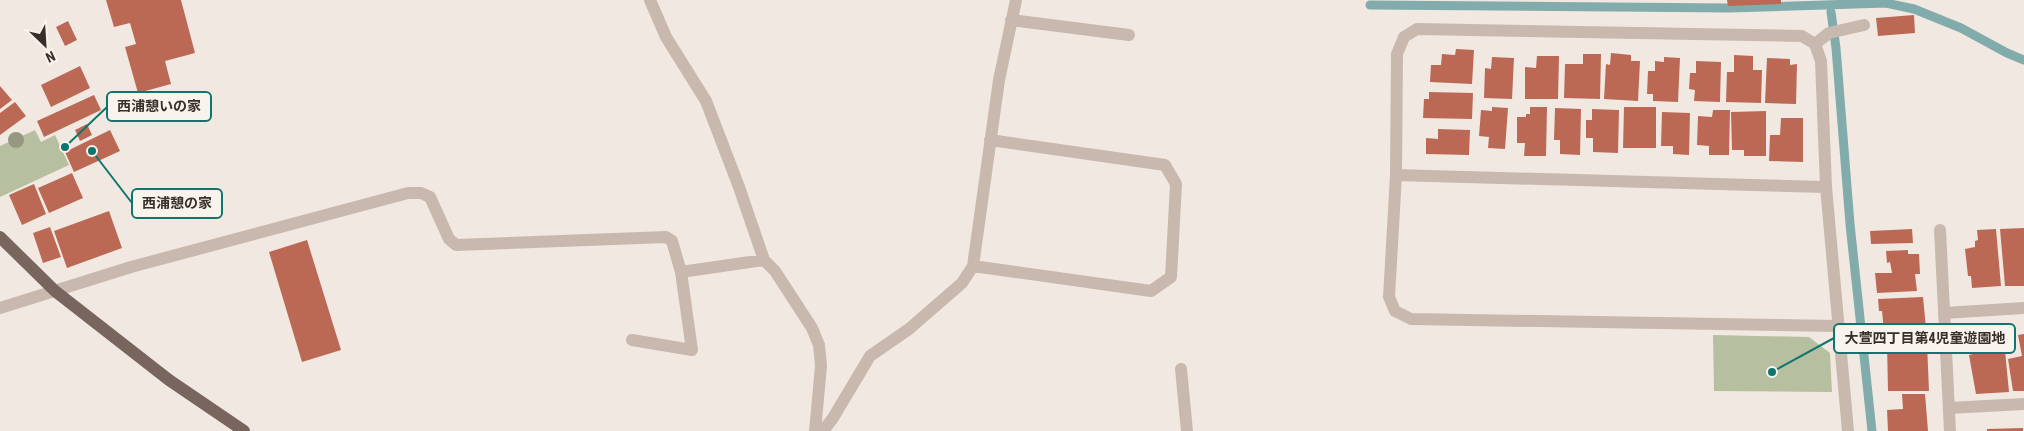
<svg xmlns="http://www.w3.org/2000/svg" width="2024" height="431" font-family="'Roboto Condensed','Noto Sans JP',sans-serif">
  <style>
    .green { fill: #b7bfa1 }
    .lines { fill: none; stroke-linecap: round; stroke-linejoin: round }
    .stream { stroke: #82acac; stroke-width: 9 }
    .building { fill: #bb6955 }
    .minor { stroke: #c9b8ad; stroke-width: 12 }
    .major { stroke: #78655e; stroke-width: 12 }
    .tree { fill: #959780 }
    .leader { fill: none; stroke: #0f766e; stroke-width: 2 }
    .callout-dot { fill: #0f766e; stroke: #f9f3ed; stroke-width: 2 }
    .callout { fill: #f9f3ed; stroke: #0f766e; stroke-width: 2 }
    .callout-label { font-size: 14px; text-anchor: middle; font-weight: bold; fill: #382e2b }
  </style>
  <rect width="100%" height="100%" fill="#f1e9e1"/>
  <path class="green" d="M35,130L41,142L55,135L69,165L0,197V146Z
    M1713,335L1809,337L1830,353L1832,392L1714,391Z"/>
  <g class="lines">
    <path class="stream" d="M1370,5L1730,8L1886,3L1914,9L1961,28L2007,53L2024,60
      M1831,12L1836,48L1850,224L1872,431"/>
  </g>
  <path class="building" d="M106,0H181L195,53L165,61L171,84L138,93L125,47L136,44L130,23L114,27Z
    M1727,0H1781V4L1728,6Z
    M1914,15L1915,33L1878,36L1876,18Z
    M68,21L77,40L65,46L56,27Z
    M1456,49L1474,50L1472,84L1430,82L1431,65H1441L1442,54L1455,55Z
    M1611,53L1631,55V61H1640L1638,101L1604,99L1606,64L1610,65Z
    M1583,54H1601L1600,99L1564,98L1565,64H1583Z
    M1734,55L1753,56V70H1762L1761,103L1726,102L1727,72H1734Z
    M1537,56H1559L1558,99H1525V67L1536,68Z
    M1492,57L1514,58L1512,99L1484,98L1485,68L1491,69Z
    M1664,57L1680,58L1678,102L1653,101V94H1647L1648,71H1655V61L1664,62Z
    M1767,58L1790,59V65L1797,64L1796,104L1765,103Z
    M1696,61L1721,62L1720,102L1694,101L1695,90L1689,89L1690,73H1696Z
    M80,66L90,88L51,107L41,85Z
    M0,86L12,100L0,109Z
    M1429,92L1473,93L1472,119L1423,118L1424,99H1429Z
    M94,95L101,110L44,137L37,121Z
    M15,102L26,116L0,135V113Z
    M1492,107L1508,108L1505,149L1488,148L1489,137L1479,136L1481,110L1492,111Z
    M1530,107H1547L1546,156H1524L1525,143H1517V117H1526V114H1530Z
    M1624,107H1656V148H1623Z
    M1555,108L1581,109L1580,155L1560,154V140H1554Z
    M1592,109L1619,110L1618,153L1593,152V138H1586V120H1592Z
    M1713,110H1730L1729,155H1709V146L1697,145L1698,116L1712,117Z
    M1766,111V156H1744V150H1732L1731,112Z
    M1662,112L1690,113L1689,155L1673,154V146H1661Z
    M1781,118H1803V162L1769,161L1770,135H1780Z
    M87,124L92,135L80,141L75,130Z
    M1438,129L1470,130L1469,155L1426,154V138L1438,139Z
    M110,130L120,151L74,172L65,152Z
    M72,173L83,198L49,213L38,188Z
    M34,184L46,214L22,225L9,195Z
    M109,211L122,248L67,268L54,231Z
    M50,227L61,257L43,263L33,233Z
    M2024,228V286H2005L2000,229Z
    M1912,229L1913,243L1871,244L1870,231Z
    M1996,229L2001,286L1972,288L1971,276H1968L1965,249L1975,247V241L1978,240L1977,230Z
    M307,240L341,350L302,362L269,252Z
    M1908,250V254H1919L1920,274H1915L1917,291L1877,293L1875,273H1892L1890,262L1887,263L1886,251Z
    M1923,297L1927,338L1885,341L1882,311H1879L1878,299Z
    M2003,330L2009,392L1976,394L1969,355L1980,352L1979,332Z
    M2024,334V391H2013L2008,359L2022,356L2018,335Z
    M1927,343L1929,391H1888L1887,344Z
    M1902,394H1925L1928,431H1888L1887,410L1903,409Z
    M2023,428V431H1987V429Z"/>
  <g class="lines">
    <path class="minor" d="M650,0L666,37L706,101L739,187L764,260L775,271L812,328L819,345L821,366L815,431
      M1011,20L1129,35
      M1815,44L1829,33L1864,25
      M1396,175L1826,187
      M1940,230L1950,431
      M973,266L1151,291L1171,277L1176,184L1165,165L990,140
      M0,308L131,267L408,193H421L430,197L449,239L456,245L666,237L672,241L681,272L764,260
      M1944,313L2024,308
      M1838,326L1411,319L1395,311L1389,297L1396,175L1397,54L1404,37L1417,29L1802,36L1815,44L1821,61L1826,187L1848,431
      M632,340L692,350L681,272
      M1181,369L1187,431
      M1949,408L2024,404
      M823,431L833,418L870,356L909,329L962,283L973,266L999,80L1016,0"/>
    <path class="major" d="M0,237L55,291L169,380L244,431"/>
  </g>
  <circle class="tree" cx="16" cy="140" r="8"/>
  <path class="leader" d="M65 147L107 107M92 151L132 203M1772 372L1834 338"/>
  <g class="callout-dot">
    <circle cx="65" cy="147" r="5"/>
    <circle cx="92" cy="151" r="5"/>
    <circle cx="1772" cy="372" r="5"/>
  </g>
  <g class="callout">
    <rect x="107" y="92" width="104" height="29" rx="5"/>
    <rect x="132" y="189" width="90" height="29" rx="5"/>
    <rect x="1834" y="324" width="181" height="29" rx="5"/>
  </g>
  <g class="callout-label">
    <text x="159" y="111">西浦憩いの家</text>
    <text x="177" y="208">西浦憩の家</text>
    <text x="1925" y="343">大萱四丁目第4児童遊園地</text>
  </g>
  <g transform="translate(45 45) rotate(155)" stroke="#f9f3ed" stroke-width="4" paint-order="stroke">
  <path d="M0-4L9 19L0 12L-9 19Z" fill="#382e2b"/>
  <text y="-8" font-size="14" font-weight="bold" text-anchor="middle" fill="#382e2b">N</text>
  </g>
</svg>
